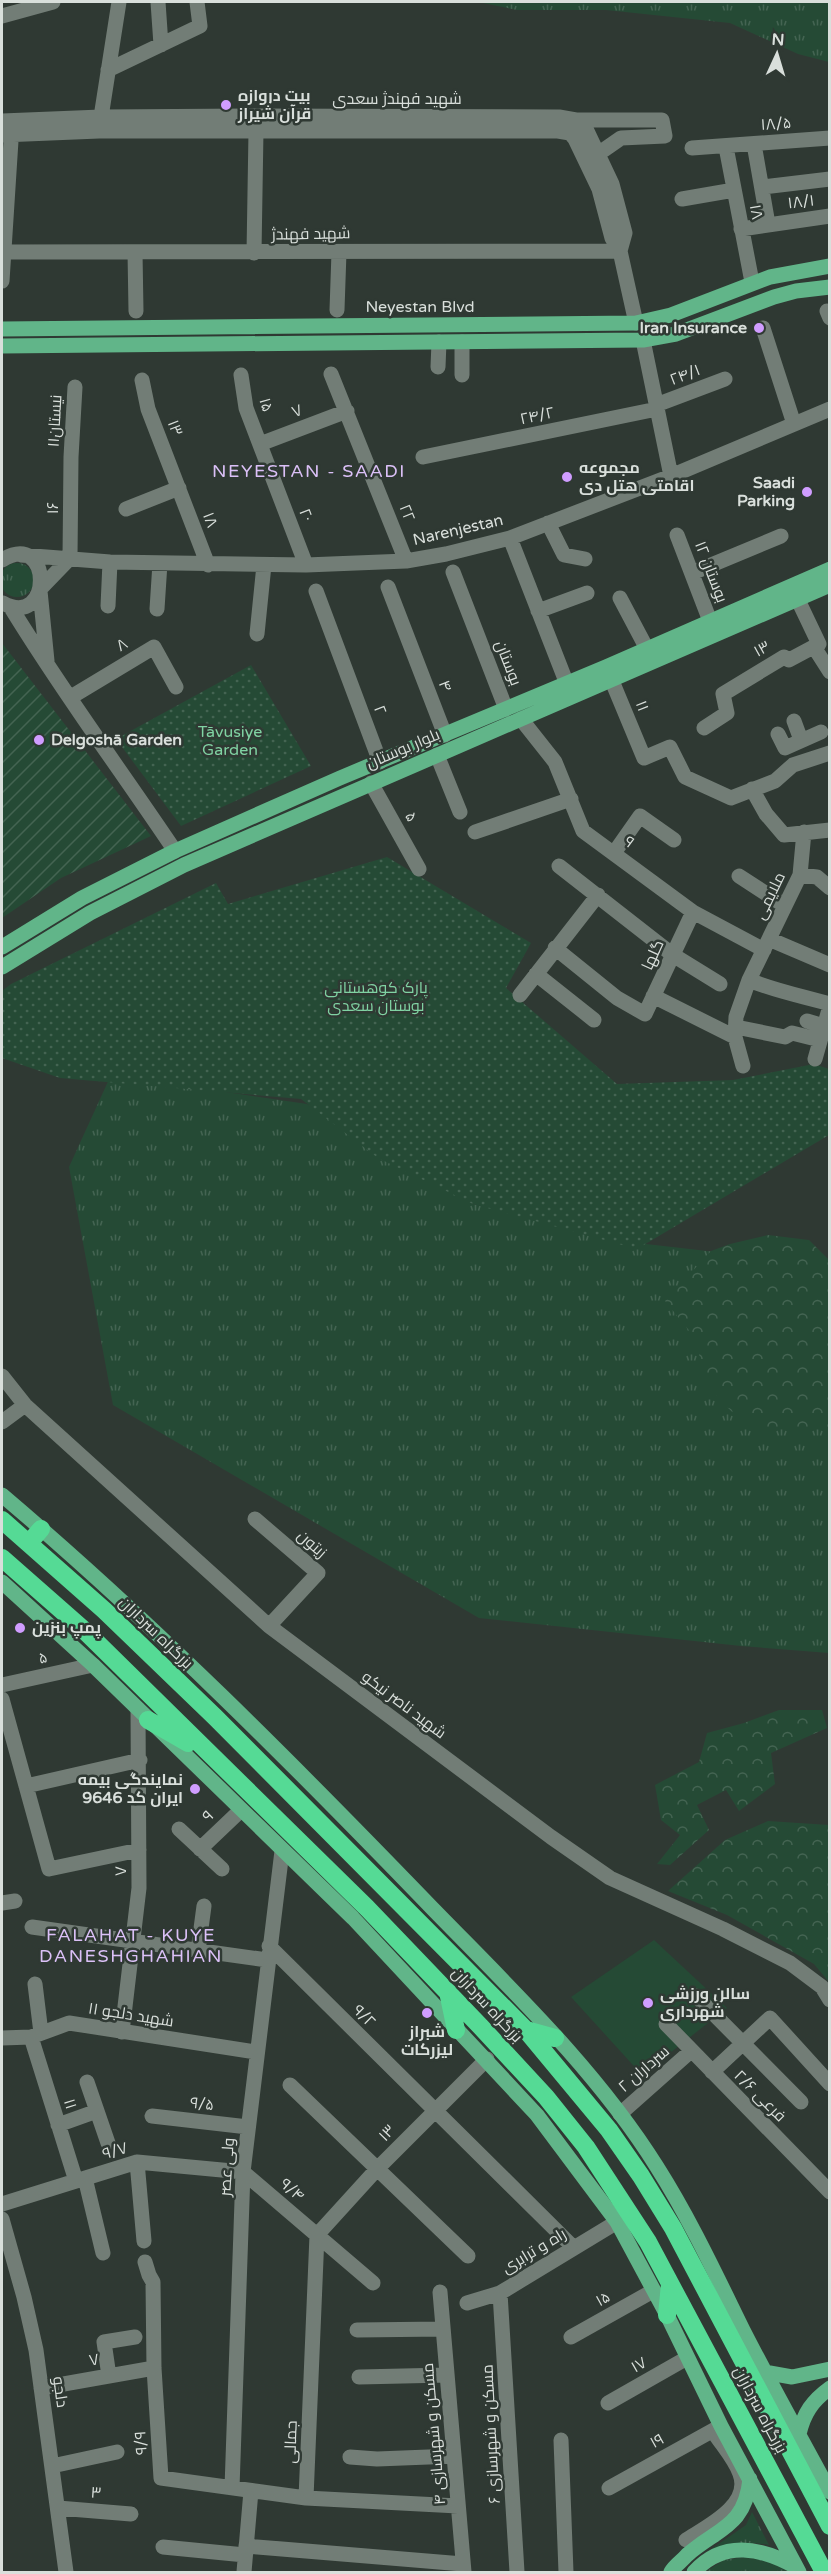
<svg xmlns="http://www.w3.org/2000/svg" width="831" height="2574" font-family="'Varela Round',Cairo,sans-serif">
  <style>
    .grass { fill: url(#grass-tufts) }
    .forest { fill: url(#forest-crowns) }
    .park { fill: url(#park-dots) }
    .garden { fill: url(#garden-furrows) }
    .pitch { fill: #254a35 }
    .lines { fill: none; stroke-linecap: round; stroke-linejoin: round }
    .minor { stroke: #727d76; stroke-width: 15 }
    .major { stroke: #61b589; stroke-width: 15 }
    .highway { stroke: #55da95; stroke-width: 18 }
    .poi-dot { fill: #d09dff; stroke: #2f3933; stroke-width: 2 }
    .labels { text-anchor: middle; dominant-baseline: central; stroke-width: 5; stroke-linejoin: round; paint-order: stroke }
    .poi-label { font-size: 16px; font-weight: bold; fill: #d9dfdb; stroke: #2f3933; text-anchor: start }
    .street-label { font-size: 16px; fill: #d9dfdb; stroke: #2f3933 }
    .park-label { font-size: 16px; fill: #80d3a3; stroke: #2f3933 }
    .neighbourhood-label { font-size: 18px; letter-spacing: 1.5px; fill: #dbc0f7; stroke: #2f3933 }
  </style>
  <defs>
    <pattern id="grass-tufts" width="24" height="20" patternUnits="userSpaceOnUse" patternTransform="scale(1.5)"><rect width="24" height="20" fill="#254a35"/><path d="M3 7l-1-3M5 7V3M7 7l1-3M15 17l-1-3M17 17v-4M19 17l1-3" fill="none" stroke="#446452"/></pattern>
    <pattern id="forest-crowns" width="20" height="18" patternUnits="userSpaceOnUse" patternTransform="scale(1.5)"><rect width="20" height="18" fill="#254a35"/><path d="M2 6a3 3 0 1 1 6 0M12 15a3 3 0 1 1 6 0" fill="none" stroke="#446452"/></pattern>
    <pattern id="park-dots" width="8" height="8" patternUnits="userSpaceOnUse" patternTransform="scale(1.5)"><rect width="8" height="8" fill="#254a35"/><path d="M2 2h.1M6 6h.1" fill="none" stroke="#446452" stroke-width="1.8" stroke-linecap="round"/></pattern>
    <pattern id="garden-furrows" width="10" height="10" patternUnits="userSpaceOnUse" patternTransform="scale(1.5)"><rect width="10" height="10" fill="#254a35"/><path d="M-1 1l2-2M0 10L10 0M9 11l2-2" fill="none" stroke="#446452"/></pattern>
  </defs>
  <rect width="100%" height="100%" fill="#2f3933"/>
  <path class="grass" d="M478,2H829V62L798,54L730,23L606,10H517Z
    M0 580a17 17 0 1 1 34 0a17 17 0 1 1-34 0Z
    M111,1075L307,1104L473,1204L646,1244L829,1265V1653L741,1646L479,1618L113,1405L69,1167Z
    M752,2512L769,2545C748,2541 731,2543 710,2550L746,2525Z
    M745,2557L767,2560L790,2572H705L724,2560Z"/>
  <path class="forest" d="M768,1235L809,1240L829,1260V1429L757,1427L731,1411L696,1374L701,1345L665,1301L711,1251L730,1244Z
    M779,1710H822L827,1728L771,1753L775,1784L739,1811L726,1790L697,1805L709,1830L670,1865L657,1864L680,1835L661,1820L655,1785L699,1762L707,1733L744,1723Z
    M768,1821L829,1825V1982L814,1964L727,1915L668,1891L725,1840Z"/>
  <path class="park" d="M251,665L311,766L181,826L116,739Z
    M387,857L531,943L506,988L617,1084L733,1080L814,1064L829,1069V1135L637,1249L473,1204L378,1158L301,1099L60,1078L2,1058V991L11,984L216,883L228,904Z"/>
  <path class="garden" d="M2,643L151,836L61,878L2,918Z"/>
  <path class="pitch" d="M654,1940L727,2008L642,2075L571,1997Z"/>
  <g class="lines">
    <path class="minor" d="M158,2L161,45
      M2,16L53,2
      M108,70L200,26L197,2
      M101,117L119,2
      M576,120H662L665,136L621,138L598,154
      M2,121L101,117L250,116L559,117L576,120L587,131L612,184L625,233L620,251
      M2,135L99,131H558L570,133L575,139L599,189L612,238L620,251L636,323
      M754,144L768,224
      M726,147L752,282
      M692,148L830,138
      M763,187L830,179
      M682,199L734,190
      M741,229L830,216
      M3,252L620,251
      M135,252L136,311
      M254,253L256,131
      M2,281L12,125
      M337,310L339,252
      M827,311L830,318
      M763,328L794,424
      M643,340L671,476
      M438,367L439,342
      M331,374L406,561
      M241,375L246,408L306,565
      M462,375V342
      M142,380L148,409L208,565
      M656,405L725,379
      M260,444L347,411
      M423,457L657,409
      M126,509L179,488
      M548,523L564,555L585,559
      M677,535L710,621
      M510,538L567,684
      M21,555L110,562L306,565L406,561L446,554L510,538L671,476L830,409
      M70,558L71,457L75,387
      M2,560C53,529 53,630 3,603
      M453,572L506,709
      M692,573L781,536
      M42,587L70,558
      M388,587L445,735
      M40,591L47,661
      M316,591L380,762
      M620,598L647,649
      M10,606C61,690 120,769 175,851
      M108,606L110,562
      M157,609L160,563
      M538,611L587,593
      M257,634L264,565
      M814,647L830,672
      M607,669L644,758L670,747L685,777L731,798L775,781L793,765L830,753
      M71,697L154,647L176,687
      M521,719L555,762L583,831L693,912L764,950
      M794,721L801,740
      M704,728L727,713L723,694L784,657L789,660L819,644L798,600
      M778,734L785,748L821,732
      M437,755L460,812
      M371,783L419,869
      M752,789L766,814L784,835L830,830
      M475,832L571,799
      M614,853L640,816L674,840
      M559,866L673,955L720,984
      M800,875L817,877L830,888
      M739,876L785,906
      M769,939L830,965
      M555,948L617,998L645,1014L693,912
      M536,974L594,1020
      M749,980C775,991 802,996 830,1004
      M520,995L598,895
      M653,996L735,1037
      M807,1021L824,1026
      M736,1027L785,1037L792,1033L820,1040
      M815,1059L830,1006
      M743,1066L735,1037L736,1017L749,980L800,875L804,832
      M2,1376L25,1405L269,1626L551,1837L610,1878L723,1929L790,1963L822,1987L830,2000
      M2,1422L25,1405
      M255,1519L318,1573L269,1626
      M2,1685L93,1665
      M2,1699L49,1869L139,1850
      M26,1786L140,1760
      M179,1829L222,1869
      M200,1849L241,1810
      M2,1903L15,1901
      M32,1927L267,1960
      M269,1946L574,2248
      M198,1951L204,1906
      M35,1984L41,2033
      M696,1996L801,2102
      M666,2024L830,2192
      M122,2032L139,1888L138,1709
      M31,2037L76,2181
      M2,2038L31,2037L69,2023L256,2052
      M712,2072L770,2018L830,2084
      M87,2082L108,2143
      M290,2085L468,2256
      M620,2114L691,2051
      M152,2116L248,2127
      M58,2125L97,2111
      M137,2162L144,2241
      M85,2178L103,2253
      M2,2204L137,2162L243,2172L373,2283
      M2,2219L24,2297L36,2350L66,2572
      M317,2235L377,2169L487,2059
      M145,2262L149,2275L153,2282L154,2368L161,2478L306,2498L458,2506
      M440,2292L464,2572
      M500,2293L517,2572
      M467,2303L500,2293L617,2222
      M357,2330L443,2329
      M571,2337L653,2291
      M109,2376L104,2342L135,2337
      M359,2377L447,2375
      M41,2388L154,2368
      M608,2403L687,2358
      M561,2440L566,2572
      M350,2457L377,2459L454,2456
      M52,2466L117,2452
      M232,2488L243,2172L282,1851
      M609,2488L719,2427
      M306,2498L317,2235
      M58,2508L131,2514
      M686,2540C706,2527 752,2505 740,2474C735,2459 721,2444 713,2431
      M246,2546L463,2564
      M163,2547L245,2555
      M244,2572L251,2491"/>
    <path class="major" d="M2,329L636,323L671,315L770,277L830,266
      M2,346L643,340L676,334L774,297L796,291L830,287
      M2,947L82,898L175,851L340,778L606,667L830,569
      M2,967L90,913L184,865L830,585
      M2,1495C154,1624 295,1766 433,1909C512,1990 597,2071 657,2167C690,2219 716,2275 743,2330C771,2385 801,2438 830,2492
      M2,1582L93,1665L353,1918L537,2115L617,2222L667,2315L721,2426L799,2572
      M764,2372L792,2377L830,2369
      M799,2434C804,2413 812,2401 830,2388
      M671,2572C675,2565 682,2561 687,2555C718,2528 745,2527 750,2479
      M694,2572C724,2539 762,2548 796,2567"/>
    <path class="highway" d="M2,1520L104,1610L215,1717L526,2030L609,2130L641,2176L673,2228L830,2526
      M29,1543L41,1529
      M2,1558L85,1631L367,1908L481,2027L546,2097L586,2147L648,2242L824,2572
      M148,1720L188,1743
      M448,1992L456,2030
      M526,2030L555,2038
      M667,2315L670,2284"/>
  </g>
  <g class="poi-dot">
    <circle cx="226" cy="105" r="6"/>
    <circle cx="759" cy="328" r="6"/>
    <circle cx="567" cy="477" r="6"/>
    <circle cx="807" cy="492" r="6"/>
    <circle cx="39" cy="740" r="6"/>
    <circle cx="20" cy="1628" r="6"/>
    <circle cx="195" cy="1789" r="6"/>
    <circle cx="648" cy="2003" r="6"/>
    <circle cx="427" cy="2013" r="6"/>
  </g>
  <g class="labels">
    <g class="poi-label">
      <text x="238" y="96">بیت دروازه<tspan x="238" dy="18">قرآن شیراز</tspan></text>
      <text x="747" y="328" text-anchor="end">Iran Insurance</text>
      <text x="579" y="468">مجموعه<tspan x="579" dy="18">اقامتی هتل دی</tspan></text>
      <text x="795" y="483" text-anchor="end">Saadi<tspan x="795" dy="18">Parking</tspan></text>
      <text x="51" y="740">Delgoshā Garden</text>
      <text x="32" y="1628">پمپ بنزین</text>
      <text x="183" y="1780" text-anchor="end">نمایندگی بیمه<tspan x="183" dy="18">ایران کد 9646</tspan></text>
      <text x="660" y="1994">سالن ورزشی<tspan x="660" dy="18">شهرداری</tspan></text>
      <text x="427" y="2032" text-anchor="middle">شبراز<tspan x="427" dy="18">لیزرکات</tspan></text>
    </g>
    <g class="street-label">
      <text x="397" y="99">شهید فهندژ سعدی</text>
      <text transform="translate(776 124) rotate(-4)">۱۸/۵</text>
      <text transform="translate(801 202) rotate(-7)">۱۸/۱</text>
      <text transform="translate(756 212) rotate(80)">۱۸</text>
      <text transform="translate(311 234) rotate(-1)">شهید فهندژ</text>
      <text x="420" y="307">Neyestan Blvd</text>
      <text transform="translate(685 375) rotate(-21)">۲۴/۱</text>
      <text transform="translate(266 405) rotate(74)">۱۵</text>
      <text transform="translate(297 411) rotate(-21)">۷</text>
      <text transform="translate(537 416) rotate(-12)">۲۴/۲</text>
      <text transform="translate(55 421) rotate(-87)">۱۱نیستان</text>
      <text transform="translate(175 428) rotate(69)">۱۳</text>
      <text transform="translate(53 508) rotate(-90)">۱۶</text>
      <text transform="translate(407 513) rotate(68)">۲۲</text>
      <text transform="translate(306 515) rotate(69)">۲۰</text>
      <text transform="translate(210 520) rotate(69)">۱۸</text>
      <text transform="translate(458 530) rotate(-13)">Narenjestan</text>
      <text transform="translate(711 572) rotate(69)">بوستان ۱۲</text>
      <text transform="translate(122 645) rotate(-31)">۸</text>
      <text transform="translate(762 649) rotate(-29)">۱۳</text>
      <text transform="translate(508 663) rotate(69)">بوستان</text>
      <text transform="translate(445 686) rotate(69)">۴</text>
      <text transform="translate(642 706) rotate(68)">۱۱</text>
      <text transform="translate(380 710) rotate(69)">۲</text>
      <text transform="translate(403 749) rotate(-23)">بلوار بوستان</text>
      <text transform="translate(411 817) rotate(61)">۵</text>
      <text transform="translate(629 842) rotate(37)">۹</text>
      <text transform="translate(770 896) rotate(-64)">ملایمی</text>
      <text transform="translate(653 955) rotate(-65)">گلها</text>
      <text transform="translate(312 1544) rotate(42)">زیتون</text>
      <text transform="translate(156 1633) rotate(44)">بزرگراه سرداران</text>
      <text transform="translate(43 1658) rotate(-12)">۵</text>
      <text transform="translate(404 1705) rotate(37)">شهید ناصر نیکو</text>
      <text transform="translate(208 1816) rotate(-44)">۹</text>
      <text transform="translate(121 1871) rotate(-90)">۷</text>
      <text transform="translate(487 2005) rotate(47)">بزرگراه سرداران</text>
      <text transform="translate(131 2015) rotate(9)">شهید دلجو ۱۱</text>
      <text transform="translate(364 2016) rotate(45)">۹/۲</text>
      <text transform="translate(644 2069) rotate(-41)">سرداران ۲</text>
      <text transform="translate(760 2096) rotate(45)">فرعی ۲/۶</text>
      <text transform="translate(70 2104) rotate(73)">۱۱</text>
      <text transform="translate(202 2104) rotate(7)">۹/۵</text>
      <text transform="translate(387 2133) rotate(-46)">۱۳</text>
      <text transform="translate(115 2151) rotate(-16)">۹/۷</text>
      <text transform="translate(227 2167) rotate(-86)">ولی عصر</text>
      <text transform="translate(292 2190) rotate(41)">۹/۴</text>
      <text transform="translate(534 2251) rotate(-31)">راه و ترابری</text>
      <text transform="translate(603 2299) rotate(-29)">۱۵</text>
      <text transform="translate(94 2360) rotate(-10)">۷</text>
      <text transform="translate(639 2365) rotate(-30)">۱۷</text>
      <text transform="translate(60 2392) rotate(82)">دلجو</text>
      <text transform="translate(760 2410) rotate(62)">بزرگراه سرداران</text>
      <text transform="translate(434 2434) rotate(-95)">مسکن و شهرسازی ۴</text>
      <text transform="translate(491 2434) rotate(-93)">مسکن و شهرسازی ۶</text>
      <text transform="translate(657 2441) rotate(-29)">۱۹</text>
      <text transform="translate(291 2442) rotate(-88)">جمالی</text>
      <text transform="translate(141 2443) rotate(-94)">۹/۹</text>
      <text transform="translate(96 2493) rotate(4)">۳</text>
    </g>
    <g class="park-label">
      <text x="230" y="732">Tāvusiye<tspan x="230" dy="18">Garden</tspan></text>
      <text x="376" y="988">پارک کوهستانی<tspan x="376" dy="18">بوستان سعدی</tspan></text>
    </g>
    <g class="neighbourhood-label">
      <text x="309" y="471">NEYESTAN - SAADI</text>
      <text x="131" y="1935">FALAHAT - KUYE<tspan x="131" dy="21">DANESHGHAHIAN</tspan></text>
    </g>
  </g>
  <rect width="831" height="2574" fill="none" stroke="#d9dfdb" stroke-width="6"/>
  <g transform="translate(777 54) rotate(4)" stroke="#2f3933" stroke-width="4.5" paint-order="stroke">
  <path d="M0-4.5L10 22L0 15L-10 22Z" fill="#d9dfdb"/>
  <text y="-9" font-size="16" font-weight="bold" text-anchor="middle" fill="#d9dfdb">N</text>
  </g>
</svg>
